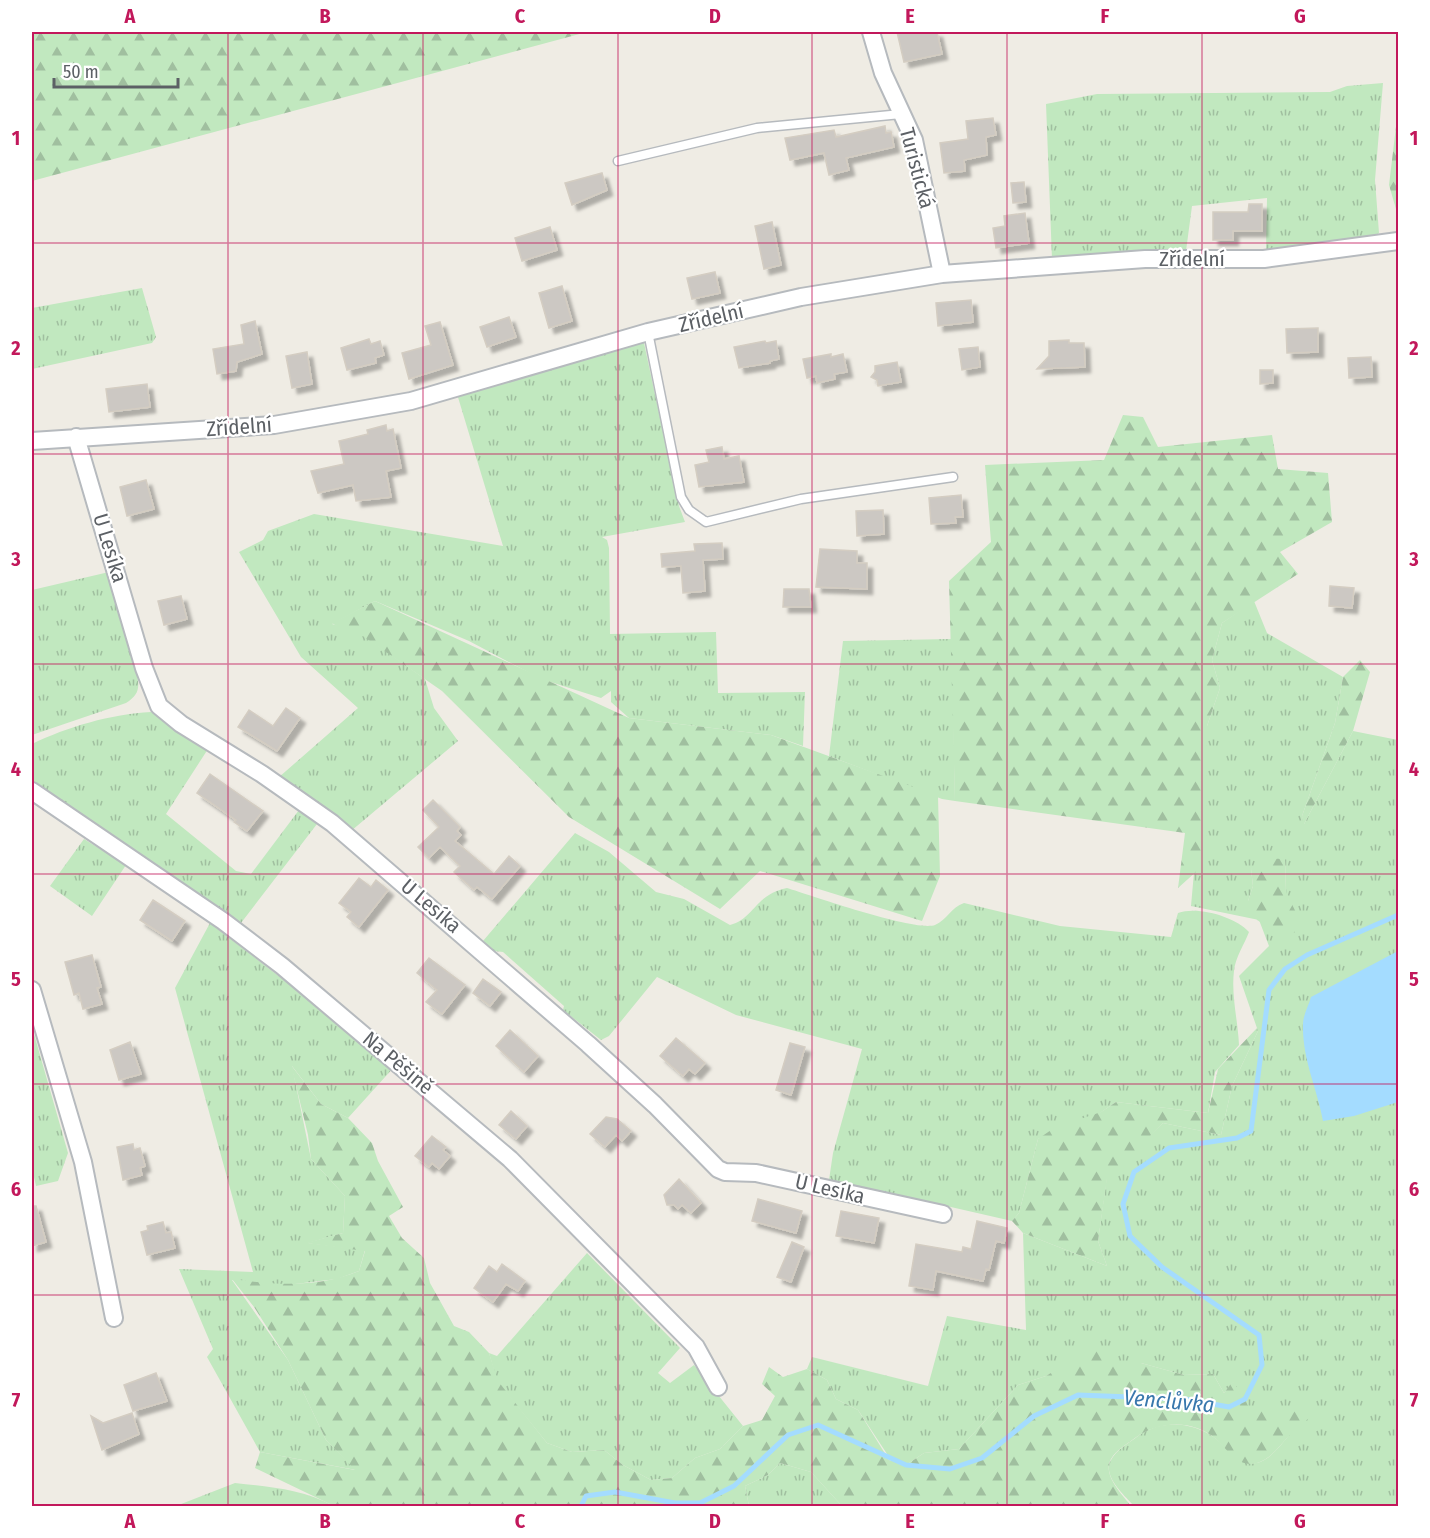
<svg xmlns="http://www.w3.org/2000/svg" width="1430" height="1538" font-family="'Fira Sans Condensed',sans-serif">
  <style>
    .grass { fill: url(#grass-tufts); fill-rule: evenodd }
    .forest { fill: url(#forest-firs) }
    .water { fill: #a4dcff }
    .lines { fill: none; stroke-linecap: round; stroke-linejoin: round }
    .stream { stroke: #a4dcff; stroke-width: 5 }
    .building { fill: #ccc8c3; stroke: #d4cdc2; stroke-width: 1.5; filter: url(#shadow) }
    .service-casing { stroke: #b6babe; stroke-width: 11 }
    .minor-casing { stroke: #b6babe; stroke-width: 20 }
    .service { stroke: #fff; stroke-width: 8 }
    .minor { stroke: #fff; stroke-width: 16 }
    .grid { fill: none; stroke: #c2185b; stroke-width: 1.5; stroke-opacity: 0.55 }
    .labels { text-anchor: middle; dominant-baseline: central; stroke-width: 4.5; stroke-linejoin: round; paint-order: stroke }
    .street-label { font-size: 21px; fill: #5c6065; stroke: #fff }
    .water-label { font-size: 22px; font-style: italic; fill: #3978ad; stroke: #fff }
    .neatline { fill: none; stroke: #c2185b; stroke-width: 2 }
    .grid-label { font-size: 20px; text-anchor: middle; font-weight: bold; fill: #c2185b }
  </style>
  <defs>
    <pattern id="grass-tufts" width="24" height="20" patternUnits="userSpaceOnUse" patternTransform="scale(1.5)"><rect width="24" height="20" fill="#c1e8bf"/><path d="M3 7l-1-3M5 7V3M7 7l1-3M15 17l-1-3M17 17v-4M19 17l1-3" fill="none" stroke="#a0bf9f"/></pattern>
    <pattern id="forest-firs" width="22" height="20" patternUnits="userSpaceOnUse" patternTransform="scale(1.5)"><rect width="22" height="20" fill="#c1e8bf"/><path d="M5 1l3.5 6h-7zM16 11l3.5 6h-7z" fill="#a0bf9f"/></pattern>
    <filter id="shadow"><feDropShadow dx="5.5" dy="5.5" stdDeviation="1.5" flood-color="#0004"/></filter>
  </defs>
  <rect width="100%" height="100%" fill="#efece4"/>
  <path class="grass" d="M1383,83L1375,180L1379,233L1368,242L1266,251L1267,198L1192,206L1186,251L1052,259L1046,104L1097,94L1330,92L1347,86Z
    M142,288L156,337L152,343L32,369V308Z
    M640,340L644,343L679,506L685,522L602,537L607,540L609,548L610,634L716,632L718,693L805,692L803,746L771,735L629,718L611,702V691L601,698L541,679L469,641L375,601L332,624L357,631L425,679L434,708L458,741L351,831L278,778L358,708L301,657L239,552L263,540L268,531L314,514L503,546L457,394Z
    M109,572L137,675C140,689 138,695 126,703L32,735V590Z
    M1254,601L1267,633L1343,677L1335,723L1302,816L1304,824L1353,731L1398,740V1506H1134C1124,1495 1102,1476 1111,1460C1116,1450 1129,1443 1138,1436C1161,1420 1191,1421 1215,1438C1229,1449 1236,1465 1256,1463C1270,1461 1282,1443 1291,1433L1249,1409L1233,1382L1224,1393L1213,1374L1184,1375L1141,1363L1068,1364L1046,1376L1018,1385L959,1449L924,1453L906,1465L889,1457L858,1410L836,1399L827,1380L807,1369L812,1357L928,1386L947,1316L1026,1330L1023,1233L1107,1266L1098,1241L1107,1176L1163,1123L1221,1135L1232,1086L1258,1031L1239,976L1269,946L1259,920L1191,906L1207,726L1220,688L1212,660L1222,623ZM1285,860L1286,892L1248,901L1253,886L1251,869Z
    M952,639L955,801L942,799L829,756L843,641Z
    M151,712L208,749L166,814L236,871L251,874L299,810L317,824L241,923L32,783V744C67,727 111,714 151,712Z
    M575,833L609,852L656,892L684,899L730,925C755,918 754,895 787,888C813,896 915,932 935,925C947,920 951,907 964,903L1060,926L1171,937L1178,913C1199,906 1235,917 1249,932C1245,943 1235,958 1234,971C1231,995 1238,1021 1239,1045L1215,1072L1208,1113L1116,1102L1097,1115L1038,1139L1019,1213L1012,1221L929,1202L843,1187L829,1180L833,1153L862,1049L736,1015L657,977L609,1036L601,1040L563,1010L564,1006L503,952L494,951L483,941Z
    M84,839L126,865L92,916L50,886Z
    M210,923L395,1066L348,1118L321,1104L292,1066L311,1159L345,1196L343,1233L308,1243L365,1250L359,1271L337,1279L278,1286L232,1280L288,1360L326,1440L356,1470L260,1452L207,1357L213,1349L179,1269L253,1272L175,988Z
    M32,1027L68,1153L58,1181L36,1186L32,1168Z
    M587,1253L680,1348L658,1373L670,1383L694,1365L743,1426L720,1449L695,1458L672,1478L651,1480L623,1465L604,1450L572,1452L547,1443L497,1381L489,1353L497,1356Z
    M780,1463L811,1472L842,1506H749L745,1486L768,1475Z
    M235,1483C270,1487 302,1489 334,1506H176Z"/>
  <path class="forest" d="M32,32H587L32,181Z
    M1398,110V216L1389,185Z
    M1123,415L1143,417L1158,447L1272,435L1278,469L1328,473L1332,522L1280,552L1298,574L1222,623L1212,660L1220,688L1207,726V862L1178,888L1185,833L955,801L949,581L991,542L985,465L1104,460Z
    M375,601L629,718L771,735L938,796L940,876L922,921L760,871L720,909L569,817L442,691L357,632L350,635L332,623Z
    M1360,660L1370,672L1353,731L1303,826L1302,816L1335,723L1343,677Z
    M1260,858L1285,859L1286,892L1304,929L1284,936L1257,920L1248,901L1253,886L1251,869Z
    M1257,1028L1258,1031L1232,1086L1221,1135L1163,1123L1107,1179L1098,1241L1107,1266L1023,1233L1012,1221L1019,1213L1038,1139L1054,1128L1101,1112L1116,1102L1208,1113L1218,1069Z
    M291,1065L321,1104L348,1118L372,1143L378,1161L403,1207L389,1216L402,1238L424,1258L430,1283L454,1326L469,1332L489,1353L498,1381L547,1443L572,1452L604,1450L623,1465L651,1480L672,1478L695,1458L720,1449L743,1426L762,1420L775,1396L762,1384L769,1367L783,1377L807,1369L827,1380L836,1399L858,1410L889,1460L906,1465L924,1453L959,1449L1018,1385L1046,1376L1097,1344L1113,1363H1141L1184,1375L1213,1374L1224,1393L1233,1381L1250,1409L1323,1406C1313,1415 1302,1423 1292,1433C1281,1443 1272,1459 1257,1463C1238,1468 1228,1450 1216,1439C1192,1419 1159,1421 1135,1438C1127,1444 1116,1450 1111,1459C1102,1475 1122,1494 1131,1506H842L811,1472L780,1463L768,1475L745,1486L749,1506H334L255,1468L260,1452L355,1470L326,1440L288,1360L254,1307L232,1279C276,1285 317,1288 359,1271L365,1251L306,1243L343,1233L345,1196L311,1159L308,1135Z"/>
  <path class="water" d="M1398,951V1102L1354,1116L1323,1121C1317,1088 1302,1059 1303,1024C1303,1015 1309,1005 1311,997Z"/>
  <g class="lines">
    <path class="stream" d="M581,1506L586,1496L615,1492L675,1503H700L734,1486L788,1435L818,1425L906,1465L950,1469L982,1458L1034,1416L1078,1395L1185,1399L1229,1407L1245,1399L1262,1365L1259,1335L1162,1267L1130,1236L1123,1204L1134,1172L1169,1148L1237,1138L1251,1131L1269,990L1285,969L1307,955L1398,915"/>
  </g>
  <path class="building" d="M897,32H937L942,54L904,62Z
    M993,118L996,135L986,137L987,155L964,160L965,171L944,173L940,143L968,139L966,121Z
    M885,126L886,133L891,132L894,147L846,158L849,170L829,175L824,153L790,160L785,138L834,130L836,137Z
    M602,173L607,190L572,205L565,183Z
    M1024,182L1026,202L1013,203L1011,183Z
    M1249,204H1262V231H1233V240H1213V212H1248Z
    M1025,213L1029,243L996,248L993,228L1005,226L1004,216Z
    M772,222L781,265L764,269L755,226Z
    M550,227L557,250L522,261L515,238Z
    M715,272L720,293L692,299L687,278Z
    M562,286L572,321L549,328L539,293Z
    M971,300L973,322L938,326L936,303Z
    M509,317L516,337L487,347L480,327Z
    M255,321L262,354L237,362L236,371L217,374L213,349L244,344L241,325Z
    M440,322L453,365L409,379L402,353L431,345L425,326Z
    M1318,328V352L1287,353L1286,329Z
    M369,339L371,344L380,341L384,355L375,358L376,363L347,370L341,348Z
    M1069,340V343H1084L1085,367L1037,369L1049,356V341Z
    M765,341L766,343L776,341L779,359L770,361V363L739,368L734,347Z
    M978,347L980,367L962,370L959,349Z
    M307,352L312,384L292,388L286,356Z
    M831,354V357L843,354L847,372L834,374L835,379L817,383L816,376L807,378L803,359Z
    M1371,357L1372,377L1349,378L1348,358Z
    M897,362L901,382L878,386L877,380L871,377L875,372V366Z
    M1260,370H1273V383L1260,384Z
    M147,384L150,407L109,412L106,389Z
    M386,425L387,431L393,429L401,468L386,471L391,497L356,501L353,485L318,493L311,471L344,464L339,441L368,434L367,430Z
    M722,447L724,459L739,456L744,482L699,487L695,465L709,462L706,450Z
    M146,480L154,509L127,516L120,487Z
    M961,495L963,517H955L956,523L931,524L929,498Z
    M883,510L884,534L857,536L856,511Z
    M722,543L723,559L703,560L705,591L683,593L681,566L662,567L661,554L695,551L694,544Z
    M820,549L857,551V563H867V589L816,587Z
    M1330,586L1354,588L1352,608L1329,606Z
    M784,589H809L811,607H783Z
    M181,596L187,619L164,625L158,601Z
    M286,708L300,718L277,751L238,727L249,710L273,726Z
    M210,774L263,811L247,831L234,822L236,820L197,793Z
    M433,800L460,827L457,831L461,835L455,841L494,874L509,856L520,866L492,899L477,887L474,890L454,872L460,866L440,847L429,858L418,847L439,827L423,810Z
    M359,878L371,887L376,880L388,890L359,927L347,917L351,912L339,903Z
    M153,900L185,921L172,941L140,920Z
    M92,955L101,987L97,988L102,1004L83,1009L79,993L74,995L65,962Z
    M429,958L465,985L442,1014L426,1002L437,990L417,973Z
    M483,979L501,992L490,1006L473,993Z
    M510,1030L538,1056L524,1072L496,1046Z
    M676,1038L705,1063L695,1074L689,1069L683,1076L660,1056Z
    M130,1042L141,1074L119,1080L110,1050Z
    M790,1043L805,1047L791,1095L776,1090Z
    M511,1111L527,1126L516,1139L499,1125Z
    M606,1117L617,1119L631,1131L622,1141L616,1135L605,1147L590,1134Z
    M432,1136L446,1147L443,1150L450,1156L439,1169L432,1163L429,1167L415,1156Z
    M133,1144L134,1150L140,1148L145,1166L140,1168L142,1175L123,1180L117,1147Z
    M679,1179L701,1203L691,1213L682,1205L678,1209L674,1205H667L664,1195Z
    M758,1199L802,1211L796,1233L752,1221Z
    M32,1206H36L46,1242L32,1246Z
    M841,1211L879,1218L874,1243L836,1236Z
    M977,1221L1007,1228L1004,1243L996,1241L989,1270L986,1269L983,1281L936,1271L933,1290L909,1286L916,1244L962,1252L963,1247L971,1249Z
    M163,1222L166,1233L171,1232L175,1248L147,1255L141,1232L148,1230L147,1226Z
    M792,1242L804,1247L791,1282L777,1277Z
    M502,1264L525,1281L518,1291L506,1284L493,1302L474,1288L489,1266L497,1272Z
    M156,1373L167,1401L133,1411L124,1385Z
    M132,1413L139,1434L102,1450L91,1416L103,1423Z"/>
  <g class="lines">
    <g class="service-casing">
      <path id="service" d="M618,161L757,128L901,114
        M648,332L681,497L689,510L706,522L801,499L953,477"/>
    </g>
    <g class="minor-casing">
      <path id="minor" d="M871,32L883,73L914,140L942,274
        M76,437L144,668L159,706L181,724L262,774L332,823L588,1044L655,1105L718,1169L725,1172L756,1173L943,1214
        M32,441L274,425L411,401L648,332L801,297L942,274L1145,259H1264L1398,241
        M32,791L223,921L282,966L510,1159L696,1347L718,1387
        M32,990L83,1162L114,1318"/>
    </g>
    <use href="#service" class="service"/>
    <use href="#minor" class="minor"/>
  </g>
  <path class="grid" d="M228,32V1506M423,32V1506M618,32V1506M812,32V1506M1007,32V1506M1202,32V1506M32,243H1398M32,454H1398M32,664H1398M32,874H1398M32,1084H1398M32,1295H1398"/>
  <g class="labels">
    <g class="street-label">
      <text transform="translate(917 168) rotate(75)">Turistická</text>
      <text x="1192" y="259">Zřídelní</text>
      <text transform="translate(711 318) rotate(-13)">Zřídelní</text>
      <text transform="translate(239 427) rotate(-4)">Zřídelní</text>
      <text transform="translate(110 548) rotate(73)">U Lesíka</text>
      <text transform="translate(431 906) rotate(40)">U Lesíka</text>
      <text transform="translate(398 1063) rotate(40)">Na Pěšině</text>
      <text transform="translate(830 1189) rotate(13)">U Lesíka</text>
    </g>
    <g class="water-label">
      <text transform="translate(1169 1401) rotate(5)">Venclůvka</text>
    </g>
  </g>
  <rect width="1430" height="1538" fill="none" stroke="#ffffff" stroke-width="66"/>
  <path d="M54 78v9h124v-9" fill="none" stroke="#5c6065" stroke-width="3"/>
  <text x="63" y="78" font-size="18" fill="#5c6065" stroke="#ffffff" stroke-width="4.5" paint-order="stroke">50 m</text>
  <rect x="33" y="33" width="1364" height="1472" class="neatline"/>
  <g class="grid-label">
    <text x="130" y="23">A</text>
    <text x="325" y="23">B</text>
    <text x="520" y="23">C</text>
    <text x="715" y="23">D</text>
    <text x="910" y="23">E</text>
    <text x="1105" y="23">F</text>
    <text x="1300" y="23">G</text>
    <text x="16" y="145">1</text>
    <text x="1414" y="145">1</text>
    <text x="16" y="355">2</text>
    <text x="1414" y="355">2</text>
    <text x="16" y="566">3</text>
    <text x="1414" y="566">3</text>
    <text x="16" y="776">4</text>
    <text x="1414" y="776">4</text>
    <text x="16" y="986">5</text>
    <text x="1414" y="986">5</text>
    <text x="16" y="1196">6</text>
    <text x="1414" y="1196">6</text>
    <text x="16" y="1407">7</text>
    <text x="1414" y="1407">7</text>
    <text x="130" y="1528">A</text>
    <text x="325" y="1528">B</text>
    <text x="520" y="1528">C</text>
    <text x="715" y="1528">D</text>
    <text x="910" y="1528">E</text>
    <text x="1105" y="1528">F</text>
    <text x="1300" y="1528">G</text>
  </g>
</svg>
